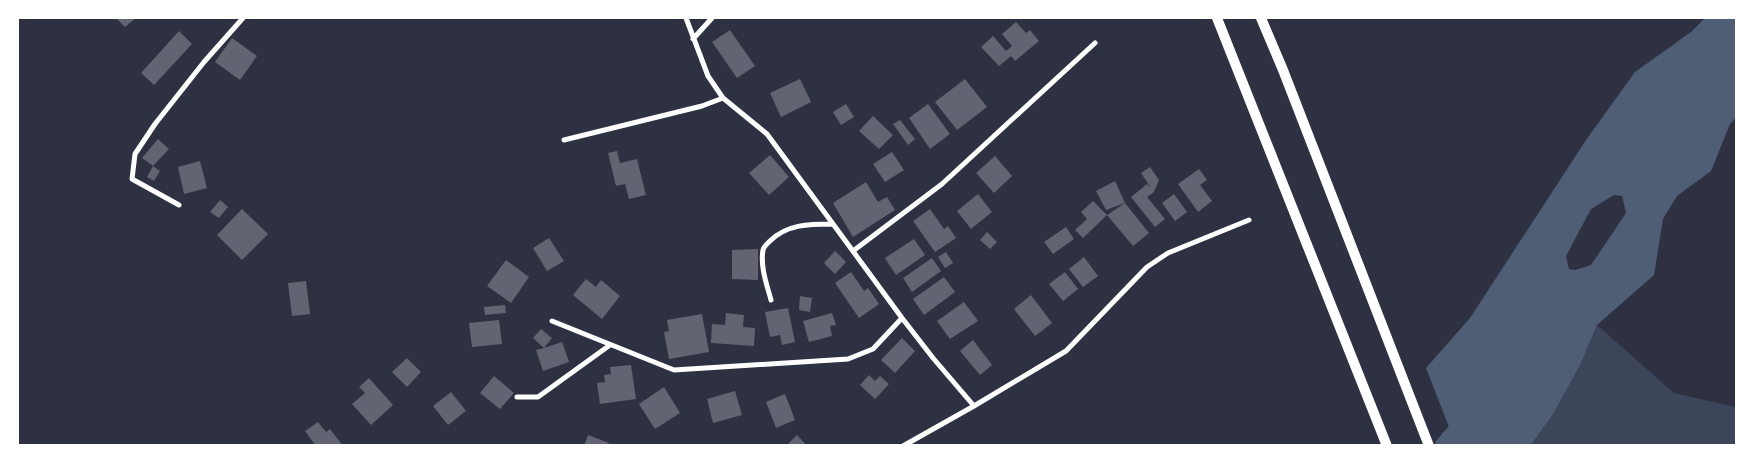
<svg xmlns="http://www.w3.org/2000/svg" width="1754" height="463" font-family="'IBM Plex Sans',sans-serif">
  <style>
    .green { fill: #3c4559 }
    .water { fill: #4f5d75; fill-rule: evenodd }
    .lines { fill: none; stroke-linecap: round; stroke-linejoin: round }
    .river { stroke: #4f5d75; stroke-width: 22 }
    .building { fill: #626471 }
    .minor { stroke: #fff; stroke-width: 5 }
    .motorway { stroke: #fff; stroke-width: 10 }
  </style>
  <rect width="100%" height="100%" fill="#2d3142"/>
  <path class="green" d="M1597,325L1674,393L1736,407V445L1531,446C1558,406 1578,369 1597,325Z"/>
  <path class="water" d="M1705,18H1736V117L1730,124L1711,171L1677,196L1663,219L1654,275L1597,325L1580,365L1553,414L1531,445H1456L1426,368L1470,318L1586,140L1635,72L1691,32ZM1614,195L1622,196L1626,213L1591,265L1575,270L1569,269L1566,256L1591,209Z"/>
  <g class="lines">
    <path class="river" d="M1446,446L1461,429L1472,414"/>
  </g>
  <path class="building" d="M116,18H136L125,27Z
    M1016,22L1026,33L1030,30L1039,41L1015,61L1011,56L999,66L981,47L993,36L1006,51L1012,46L1002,34Z
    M730,30L755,66L737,78L712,42Z
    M179,31L192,44L154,85L141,73Z
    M232,38L257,56L240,80L215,62Z
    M800,79L811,102L781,117L770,93Z
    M965,79L987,107L957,130L935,102Z
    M846,104L854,117L841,125L833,112Z
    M928,104L950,134L930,149L909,118Z
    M873,116L893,135L879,149L859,131Z
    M900,120L915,139L908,145L893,124Z
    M158,139L169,149L153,166L160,171L154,181L147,177L153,166L142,158Z
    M617,151L620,163L637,159L646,195L629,199L625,184L616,186L608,153Z
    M892,152L904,170L885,182L873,164Z
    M770,155L789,177L769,195L749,173Z
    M995,156L1012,176L994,193L976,173Z
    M200,161L207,188L184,194L178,167Z
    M1150,167L1159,180L1154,192L1147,197L1165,219L1155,227L1131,197L1147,184L1151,188L1141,173Z
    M1199,169L1207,180L1200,185L1212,201L1198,212L1178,184Z
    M1115,181L1125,203L1106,210L1096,191Z
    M866,182L878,202L887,197L895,210L853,237L833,203Z
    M978,194L992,212L971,229L957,211Z
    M1174,194L1187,212L1175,221L1162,203Z
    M220,200L228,207L219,218L210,212Z
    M1093,201L1107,215L1083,238L1075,230L1087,219L1081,212Z
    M1125,203L1149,233L1133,246L1107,215Z
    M242,209L268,234L242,260L217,235Z
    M930,209L944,229L948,226L956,238L935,252L913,221Z
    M1066,227L1074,239L1053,254L1044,242Z
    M987,232L997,242L990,249L980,240Z
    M549,238L564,261L547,271L533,248Z
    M914,239L925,255L896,275L885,258Z
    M758,249V280L732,279V250Z
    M835,251L846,262L835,274L824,263Z
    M946,252L953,263L945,268L938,257Z
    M1084,257L1098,276L1083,287L1069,269Z
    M932,258L941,271L912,292L903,278Z
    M506,260L529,277L511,303L487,286Z
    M851,272L864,291L868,288L879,304L859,318L835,283Z
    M1065,272L1078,289L1063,301L1049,284Z
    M944,277L955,292L924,315L913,299Z
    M586,279L596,287L601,280L620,296L602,319L573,295Z
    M306,281L310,314L292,316L288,283Z
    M1031,295L1052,323L1035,336L1014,309Z
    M800,296L812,298L810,312L799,310Z
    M964,302L978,321L950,339L937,321Z
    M505,305L506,313L485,315L484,307Z
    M788,308L795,342L782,345L780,335L770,337L765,312Z
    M726,313L744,315L743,327L755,328L754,346L711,343L712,324L725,325Z
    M832,313L836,325L830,326L832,336L809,342L803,321Z
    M702,314L709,352L669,359L664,332L669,331L667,320Z
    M499,320L502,344L472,347L469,323Z
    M541,329L552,338L544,348L562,342L569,362L543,371L536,350L544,348L533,338Z
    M902,338L915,351L895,373L881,360Z
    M973,340L992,365L980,375L960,351Z
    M407,358L421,372L407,387L392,372Z
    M631,365L636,399L600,404L597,383L605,382L604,375L611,374L610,367Z
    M869,375L875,381L880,376L889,384L875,399L860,385Z
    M494,376L514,393L500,409L480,393Z
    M369,378L393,405L371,425L352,404L365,393L359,387Z
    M664,387L680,413L655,429L639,404Z
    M735,391L742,415L713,423L707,399Z
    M451,392L466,411L448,425L433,406Z
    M785,394L795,420L776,428L766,402Z
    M318,422L326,432L330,429L343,446H316L305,431Z
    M588,435L609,443L608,446H584Z
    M797,435L807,446H786Z"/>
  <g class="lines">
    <path class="minor" d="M686,18L708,76L723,98L767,134L902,318L933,358L974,406
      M693,39L712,18
      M564,140L702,106L723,98
      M179,205L132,179L135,154L155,124L204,62L243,18
      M853,251L942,184L1095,43
      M771,300C767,285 760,267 763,250C764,246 767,244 770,241C787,224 810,224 832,224
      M552,321L674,370L848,359L873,349L902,318
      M517,397H538L610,345
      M903,446L974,406L1066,351L1147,267L1168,253L1249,220"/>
    <path class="motorway" d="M1217,18L1387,446
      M1261,18L1283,70L1429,446"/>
  </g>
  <rect width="1754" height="463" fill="none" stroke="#ffffff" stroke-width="38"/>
</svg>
